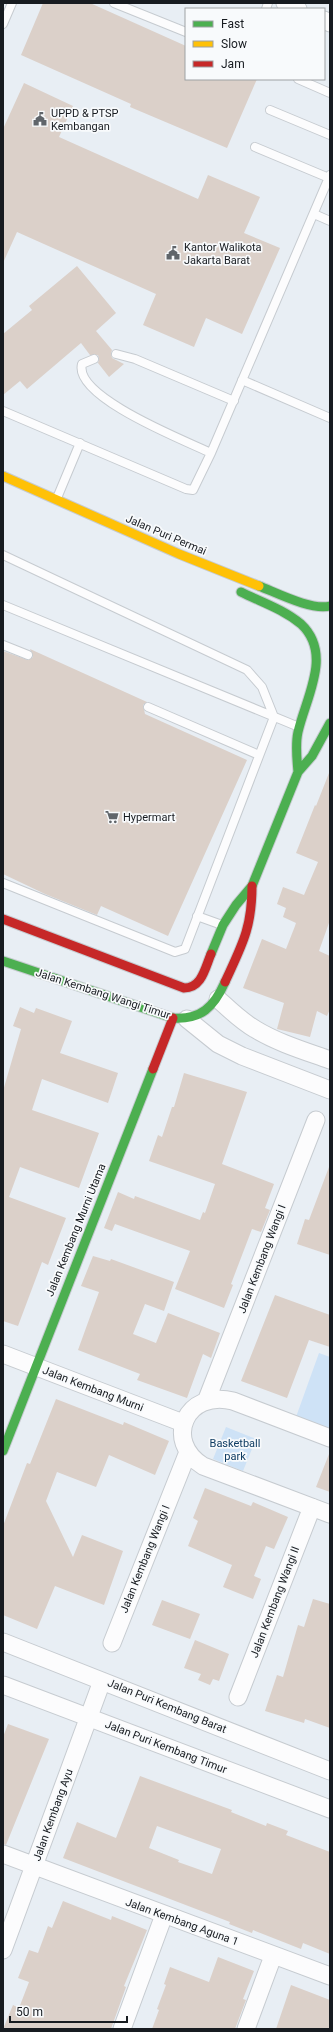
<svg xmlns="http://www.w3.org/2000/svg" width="333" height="2032" font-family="Roboto,sans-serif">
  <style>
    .green { fill: #cee2f6 }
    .building { fill: #dbd0c9; fill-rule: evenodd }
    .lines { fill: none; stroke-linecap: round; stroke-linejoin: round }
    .lane-casing { stroke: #c6cbd0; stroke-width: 10 }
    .street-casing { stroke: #c6cbd0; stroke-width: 19 }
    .fast-casing { stroke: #c6cbd0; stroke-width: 11 }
    .slow-casing { stroke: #c6cbd0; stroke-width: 11 }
    .jam-casing { stroke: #c6cbd0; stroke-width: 11 }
    .lane { stroke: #fcfcfd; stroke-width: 8 }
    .street { stroke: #fcfcfd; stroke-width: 17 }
    .fast { stroke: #4caf50; stroke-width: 9 }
    .slow { stroke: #ffc107; stroke-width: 9 }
    .jam { stroke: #c62828; stroke-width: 9 }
    .labels { text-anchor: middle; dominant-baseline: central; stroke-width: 3.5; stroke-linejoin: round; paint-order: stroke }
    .poi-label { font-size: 11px; fill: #171b20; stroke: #f8fafc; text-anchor: start }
    .street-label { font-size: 11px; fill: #171b20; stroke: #f8fafc }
    .park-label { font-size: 11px; fill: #0f3c62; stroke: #f8fafc }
  </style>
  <rect width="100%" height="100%" fill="#e8eef4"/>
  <path class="green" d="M319,1353L330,1357V1430L296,1417Z
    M226,1427L256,1439L243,1471L213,1459Z"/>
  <path class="building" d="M43,3H90L186,46V79H257L227,148L130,107L131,104L21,55Z
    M24,83L73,106L59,137L198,199L208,175L260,197L244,233L280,248L242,334L206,318L194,347L143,325L156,294L17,232L3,263V129Z
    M77,266L116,313L96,331L112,350L111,353L112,358L124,364L109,377L98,363L99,359L98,355H90L81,343L27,389L20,381L3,395V334L32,310L29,306Z
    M30,649L147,702L143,705L145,714L247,760L168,936L101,906L97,915L45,894L3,874V651L28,660L33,657Z
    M329,773L330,920L319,951L330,956V1009L327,1016L317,1011L310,1037L277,1029L284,1003L243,988L262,939L286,949L295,926L296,923L283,917L286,908L277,904L283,887L304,895L318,862L296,853L315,805L316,806Z
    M20,1007L34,1013L36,1008L72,1021L60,1053L118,1073L108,1103L42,1079L32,1110L99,1133L79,1188L20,1167L9,1197L66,1218L48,1265L42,1262L18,1326L3,1321V1091L21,1029L13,1026Z
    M184,1073L247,1092L222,1164L274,1184L265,1208L270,1210L261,1232L252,1229L231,1284L233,1285L224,1308L175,1289L190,1251L115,1224L112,1231L104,1228L118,1192L134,1199L135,1196L200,1220L203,1212L205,1213L215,1184L149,1161L158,1135L162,1137L172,1107H174Z
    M329,1167H330V1255L297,1244L305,1219L309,1220Z
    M93,1256L110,1261L111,1259L174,1282L164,1311L145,1304L133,1334L156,1343L168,1313L220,1333L211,1358L203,1354L187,1398L137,1380L140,1374L78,1350L99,1292L81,1286Z
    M275,1295L330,1315V1347L309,1340L287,1398L241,1381Z
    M56,1399L123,1425L124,1422L169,1441L155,1475L109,1455L96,1487L57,1472L46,1501L73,1557L82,1535L123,1551L104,1605L55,1586L37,1629L3,1615V1526L27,1463L30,1464Z
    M329,1454H330V1492L316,1487Z
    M205,1488L251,1506L253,1502L288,1517L274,1549L266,1546L254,1576L261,1579L253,1599L223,1587L232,1565L188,1546L198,1521L193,1518Z
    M313,1599L330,1604V1728L305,1719L304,1723L265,1711L277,1675L283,1677L298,1625L304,1627Z
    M162,1600L200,1614L190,1639L152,1625Z
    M195,1640L229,1654L219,1681L213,1679L210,1685L198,1680L201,1674L184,1668Z
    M8,1724L49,1739L6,1845L3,1844V1737Z
    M140,1776L232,1810L231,1812L266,1826L267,1823L288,1831L286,1835L330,1852V1954L303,1943L301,1949L253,1930L252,1933L229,1924L230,1922L63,1858L77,1822L116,1838ZM157,1826L221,1849L212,1874L178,1862L179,1860L149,1848Z
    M63,1901L111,1920L112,1916L147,1930L124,1986L126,1987L111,2029H3L13,2005L19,2008L29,1982L18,1978L29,1950L38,1953L48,1926L52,1928Z
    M218,1957L254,1971L243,1999L246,2000L235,2029H152L159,2010L157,2009L166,1985L164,1984L170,1967L209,1982Z
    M291,1985L330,2000V2029H276Z"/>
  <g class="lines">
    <g class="lane-casing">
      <path id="lane" d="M114,3L186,32
        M266,9L268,3
        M3,24L12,3
        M298,79L330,93
        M270,110L330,135
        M255,147L329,178
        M314,214L330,221
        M116,354L135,359L234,401
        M94,359L82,364C73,397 186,441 211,453
        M242,380L330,418
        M3,411L186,489L193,490L211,453L330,175
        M57,498L80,443
        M3,555L247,670L262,687L274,717L185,949L175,952L3,883
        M3,605L299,727
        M3,645L28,655
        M148,707L259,755
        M197,916L222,925"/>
    </g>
    <g class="street-casing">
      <path id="street" d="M285,3L298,9
        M324,20L330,23
        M218,999C230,1010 241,1021 255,1029C278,1043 305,1051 330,1060
        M187,1019L218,1044L242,1056L330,1090
        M3,1354L183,1423
        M207,1399L316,1120
        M330,1438L233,1401C186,1389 163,1441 203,1466L330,1514
        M3,1642L330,1771
        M112,1643L188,1452
        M3,1685L330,1809
        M238,1697L312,1507
        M3,1854L330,1976
        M3,1950L102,1681
        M122,2029L164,1915
        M246,2029L273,1956"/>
    </g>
    <g class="fast-casing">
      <path id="fast" d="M259,586C277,593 312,611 330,606
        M241,592C261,602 283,609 301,624C333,654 306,697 298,732C295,745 297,759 298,772
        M211,954L223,925L236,905L252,886L298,772L312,756L330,723
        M3,961L173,1018C201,1020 214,1007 225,982
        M3,1451L153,1069"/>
    </g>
    <g class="slow-casing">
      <path id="slow" d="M3,476L179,554L259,586"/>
    </g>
    <g class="jam-casing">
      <path id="jam" d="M3,919L184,988C202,988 205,968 211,954
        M225,982C242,945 252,928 252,886
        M153,1069L173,1018"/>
    </g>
    <use href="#lane" class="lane"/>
    <use href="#street" class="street"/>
    <use href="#fast" class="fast"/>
    <use href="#slow" class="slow"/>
    <use href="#jam" class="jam"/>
  </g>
  <defs>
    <g id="civic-bare" transform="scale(1.08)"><path d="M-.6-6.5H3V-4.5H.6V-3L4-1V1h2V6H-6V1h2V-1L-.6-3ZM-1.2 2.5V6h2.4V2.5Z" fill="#60656a" stroke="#f8fafc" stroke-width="2.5" paint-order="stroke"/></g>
    <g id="supermarket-bare" transform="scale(1.08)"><path d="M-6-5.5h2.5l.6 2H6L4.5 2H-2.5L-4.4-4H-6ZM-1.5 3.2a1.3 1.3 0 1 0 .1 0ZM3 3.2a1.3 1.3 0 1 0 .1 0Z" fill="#60656a" stroke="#f8fafc" stroke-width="2.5" paint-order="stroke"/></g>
  </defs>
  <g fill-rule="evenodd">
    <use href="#civic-bare" x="40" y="119"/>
    <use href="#civic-bare" x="173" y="253"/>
    <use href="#supermarket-bare" x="112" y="817"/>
  </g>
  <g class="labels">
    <g class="poi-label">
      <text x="51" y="113">UPPD &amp; PTSP<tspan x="51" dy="13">Kembangan</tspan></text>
      <text x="184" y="247">Kantor Walikota<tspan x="184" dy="13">Jakarta Barat</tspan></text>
      <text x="123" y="817">Hypermart</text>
    </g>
    <g class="street-label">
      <text transform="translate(166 535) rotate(23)">Jalan Puri Permai</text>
      <text transform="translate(103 994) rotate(18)">Jalan Kembang Wangi Timur</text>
      <text transform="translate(76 1230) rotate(-68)">Jalan Kembang Murni Utama</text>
      <text transform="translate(262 1259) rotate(-69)">Jalan Kembang Wangi I</text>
      <text transform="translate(93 1389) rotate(21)">Jalan Kembang Murni</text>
      <text transform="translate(145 1559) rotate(-68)">Jalan Kembang Wangi I</text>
      <text transform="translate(275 1602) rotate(-69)">Jalan Kembang Wangi II</text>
      <text transform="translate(167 1706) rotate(22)">Jalan Puri Kembang Barat</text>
      <text transform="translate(166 1747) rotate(21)">Jalan Puri Kembang Timur</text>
      <text transform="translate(53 1815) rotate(-70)">Jalan Kembang Ayu</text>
      <text transform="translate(182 1922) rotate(20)">Jalan Kembang Aguna 1</text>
    </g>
    <g class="park-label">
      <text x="235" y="1443">Basketball<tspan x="235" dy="13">park</tspan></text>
    </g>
  </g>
  <rect width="333" height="2032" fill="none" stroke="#171b20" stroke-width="8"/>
  <rect x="185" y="8" width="140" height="72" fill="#f8fafc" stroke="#9ea1a4"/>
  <rect x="193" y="21" width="20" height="6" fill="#4caf50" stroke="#9ea1a4"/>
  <text x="221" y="28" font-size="12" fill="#171b20">Fast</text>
  <rect x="193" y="41" width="20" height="6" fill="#ffc107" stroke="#9ea1a4"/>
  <text x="221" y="48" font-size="12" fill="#171b20">Slow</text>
  <rect x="193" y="61" width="20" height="6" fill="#c62828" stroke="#9ea1a4"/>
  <text x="221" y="68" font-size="12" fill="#171b20">Jam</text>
  <path d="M10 2016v6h117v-6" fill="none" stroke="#171b20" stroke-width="2"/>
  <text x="16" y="2016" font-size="12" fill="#171b20" stroke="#f8fafc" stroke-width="3" paint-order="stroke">50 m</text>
</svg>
